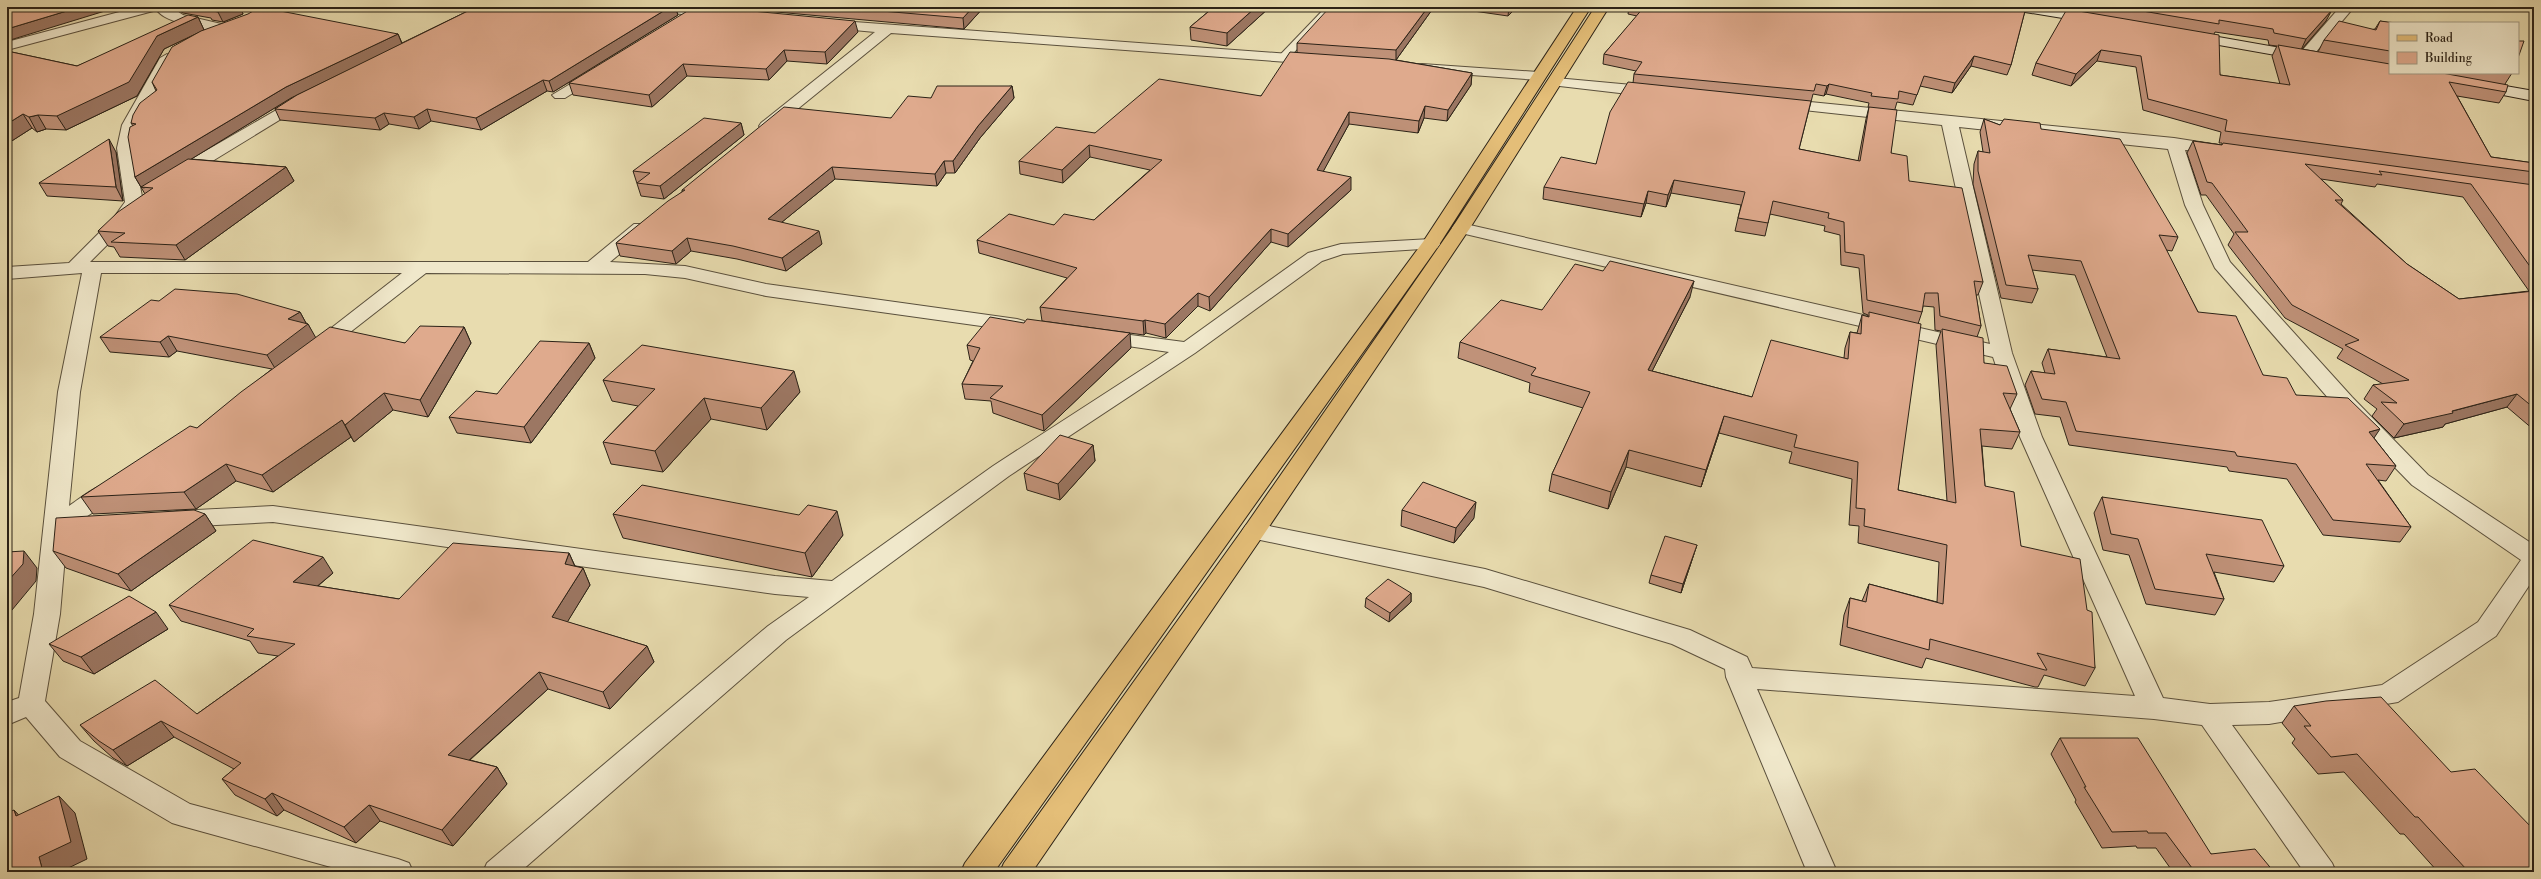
<svg xmlns="http://www.w3.org/2000/svg" width="2541" height="879" font-family="'Libre Bodoni',serif">
  <style>
    .lines { fill: none; stroke-linecap: round; stroke-linejoin: round }
    .lane-casing { stroke: #5a503d; stroke-width: 2 }
    .street-casing { stroke: #5a503d; stroke-width: 2 }
    .secondary-casing { stroke: #2b2217; stroke-width: 2 }
    .primary-casing { stroke: #2b2217; stroke-width: 2 }
    .lane { fill: #f0e8cb; fill-rule: evenodd }
    .street { fill: #f0e8cb; fill-rule: evenodd }
    .secondary { fill: #f0e8cb; fill-rule: evenodd }
    .primary { fill: #e4be78; fill-rule: evenodd }
    .wall { fill: #c09279; stroke: #2b2217; fill-rule: evenodd }
    .shaded-wall { fill: #9c7763; stroke: #2b2217 }
    .building { fill: #dfaa8d; stroke: #2b2217 }
  </style>
  <rect width="100%" height="100%" fill="#e8dcaf"/>
  <filter id="stains"><feTurbulence type="fractalNoise" baseFrequency=".005" numOctaves="4"/><feColorMatrix values="0 0 0 0 .2 0 0 0 0 .09 0 0 0 0 .02 0 0 0 .5 -.17"/></filter>
  <radialGradient id="worn" r=".72"><stop offset=".6" stop-color="#630" stop-opacity="0"/><stop offset="1" stop-color="#630" stop-opacity=".3"/></radialGradient>
  <g class="lines">
    <g class="lane-casing">
      <path id="lane" d="M1326,7H1336L1287,60H1279V56Z"/>
    </g>
    <g class="street-casing">
      <path id="street" d="M138,7H171L183,15L230,26L232,29L225,33C210,30 164,23 157,10L7,50V42Z
        M649,7C663,7 717,4 724,14L717,18L656,11Z
        M2340,7H2354L2310,59H2300L2298,56L2300,53Z
        M827,20L1316,56L1323,60L1316,64L891,33L773,129H761L759,126L761,123L875,32L822,27L820,24Z
        M167,54L174,58L138,125L133,148L143,202L124,228L90,262H588L634,224H646L649,228L646,232L610,262L685,266L766,284L1017,319L1024,321L1027,325L1024,329L1017,331L766,296L685,278L645,274L426,273L326,351H312L309,347L312,343L402,273H101L80,392L69,506C84,496 102,479 120,484L123,489L120,494L80,521L82,525L78,531L67,533L60,614L45,701L80,741L190,804L398,859L409,863L413,872H349L182,826L172,823L60,757L26,717L7,725V702L19,698L34,614L58,392L82,273L7,279V267L69,263L112,220L125,202L117,148L122,125L160,58Z
        M1422,64L1538,72L1545,76L1538,80L1417,71L1415,68L1417,65Z
        M595,69L600,70L602,73L600,76L565,98H555L552,95Z
        M1556,78L1654,87L1662,92L1654,97L1551,85L1549,82Z
        M304,94L309,96L312,99L309,102L183,179H171L169,175L171,171Z
        M1780,99L2174,138L2225,146L2227,149L2225,152L2185,150L2203,205L2230,262L2352,397L2428,475L2534,545V578L2496,636L2398,702L2269,724L2232,725L2332,863L2336,872H2304L2202,725L2154,719L1757,689L1837,872H1807L1726,677L1725,669L1672,644L1484,587L1246,537L1242,531L1246,525L1254,523L1485,569L1690,630L1747,657L1752,668L2135,696L2020,437L1993,357L1461,233L1455,232L1452,228L1455,224L1461,223L1990,344L1942,125L1775,107L1772,104ZM1959,127L2168,149L2185,205L2215,268L2336,407L2412,485L2521,560L2478,622L2382,685L2269,702L2210,704L2163,698L2042,437L2012,353Z
        M1431,239L1437,240L1440,244L1437,248L1343,254L1322,261L1195,353L1009,476L786,640L520,872H483L487,863L768,626L809,597L775,594L273,522L177,527L169,525L165,519L169,513L177,511L273,506L775,576L832,581L993,466L1169,352L1093,341L1090,337L1093,333L1100,331L1184,342L1308,253L1341,244Z"/>
    </g>
    <g class="secondary-casing">
      <path id="secondary" d="M2012,7H2044L2093,15L2100,19L2093,23L2019,11Z
        M2190,32L2304,52L2311,56L2304,60L2185,39L2183,36L2185,33Z
        M2477,81L2534,91V101L2472,89L2469,86L2472,83Z"/>
    </g>
    <g class="primary-casing">
      <path id="primary" d="M1577,7H1591L1437,248L994,872H961L965,863L1423,242Z
        M1595,7H1609L1470,228L1262,537L1032,872H1000L1004,863L1246,525L1452,228Z"/>
    </g>
    <use href="#lane" class="lane"/>
    <use href="#street" class="street"/>
    <use href="#secondary" class="secondary"/>
    <use href="#primary" class="primary"/>
  </g>
  <path class="wall" d="M173,7H247L241,9L243,14L223,22L212,20L211,18L183,13Z
    M476,7H675L678,15L553,92L547,91L481,130L431,121L419,129L389,124L380,130L280,120L275,109L318,85L291,98L191,159L286,167L294,181L185,260L120,257L114,247L108,246L98,231L145,194L135,177L133,126L131,123L156,91L152,82L398,34L402,43Z
    M721,7H984L964,29Z
    M1165,7H1270L1227,46L1191,40L1190,27L1209,11Z
    M1434,7L1396,60L1472,73L1471,85L1447,121L1424,118L1418,133L1349,124L1323,171L1351,190L1288,247L1271,242L1210,311L1198,306L1166,338L1146,333L1144,335L1042,321L1040,307L1067,278L979,253L977,240L1054,225L1094,220L1150,170L1090,157L1063,183L1020,174L1019,161L1095,133L1261,96L1297,53V43Z
    M1446,7H1517L1508,16Z
    M1629,7H2026L2011,65L2007,75L1971,66L1952,93L1920,86L1913,105L1897,102L1895,109L1891,153L1909,181L1983,282L1978,295H1976L1981,326L1977,337L1984,363L2017,394L2010,409L2020,432L2012,449L1982,446L1985,486L2021,546L2087,610L2095,668L2085,686L2044,675L2038,687H2035L1926,658L1922,668L1840,645L1844,615L1850,598L1862,601L1869,584L1937,602L1939,562L1858,543L1859,526L1849,525L1852,479L1789,463L1792,452L1719,433L1701,487L1626,467L1608,509L1549,491L1552,474L1583,408L1529,392L1530,383L1458,358L1460,342L1542,310L1690,297L1652,371L1752,397L1844,358L1845,348L1850,332L1857,333L1862,315L1868,317V315L1863,313L1859,268L1841,265L1840,235L1824,231L1825,226L1770,214L1765,236L1735,231L1741,205L1671,193L1666,207L1646,203L1641,217L1543,199L1544,187L1596,164L1633,83L1634,74L1636,71L1603,64L1604,54L1637,16L1628,14ZM1813,94L1824,96L1826,94L1869,103L1868,107H1869L1866,119L1858,161L1799,149ZM1923,306L1934,307L1935,330L1941,331L1936,345L1947,501L1898,490L1918,324L1922,312Z
    M2070,7H2330L2326,21L2302,49L2318,52L2324,40L2375,29L2380,21L2390,23V73H2512L2505,84L2506,92L2499,103L2457,96L2491,157L2534,163V430L2507,407L2445,424L2443,427L2394,438L2372,416L2377,409L2364,399L2373,385L2383,384L2337,358L2343,349L2285,318L2228,245L2234,234L2206,195H2201L2187,153L2193,141L2222,145V143H2219L2221,132L2143,110L2136,67L2097,61L2071,86L2032,75L2036,63ZM2215,32L2268,40L2269,45L2277,46L2272,56L2280,84L2220,75L2214,34ZM2321,179L2375,187L2377,184L2463,197L2529,291L2459,299L2407,264L2341,204L2343,200Z
    M198,17L204,30L164,49L137,96L66,130L46,129L37,132L32,128L7,144V51L77,66Z
    M858,32L827,64L787,61L769,80L687,76L652,107L573,95L569,83Z
    M1012,86L1014,98L980,138L955,173H946L937,186L835,179L782,222L822,244L786,271L737,259L691,251L676,264L620,256L616,243L682,192V190L891,118L931,98Z
    M1984,119L2000,125L2041,129L2178,237L2172,251L2166,250L2198,312L2263,375L2296,395L2374,438L2396,466L2386,481L2378,480L2411,527L2400,542L2323,535L2287,479L2229,471L2227,467L2069,445L2060,417L2035,414L2025,385L2031,371L2045,373L2042,363L2048,349L2107,357L2075,275L2032,270L2038,289L2032,303L2001,298L1973,184L1974,164L1978,151L1983,152L1980,132Z
    M741,123L744,135L664,199L641,196L633,171Z
    M116,152L123,201L47,196L39,183Z
    M300,312L306,323L308,324L315,338L405,343L464,327L471,343L428,417L393,410L354,442L351,437L273,492L236,481L196,509L93,514L81,497L197,428L272,369L177,351L169,357L110,352L100,337Z
    M589,343L595,358L531,443L457,433L449,417L497,394Z
    M967,345L1131,348L1044,431L993,413L991,401L965,399L962,384L973,361L970,360Z
    M603,380L800,392L767,430L711,419L663,472L611,464L603,442L638,406L612,401Z
    M1093,445L1095,461L1060,500L1027,490L1024,473Z
    M2102,497L2284,566L2274,582L2214,572L2224,599L2215,615L2146,604L2129,555L2103,550L2094,513Z
    M1402,510L1474,518L1454,543L1401,526Z
    M205,514L216,531L131,591L66,568L53,551Z
    M613,514L843,535L812,577L623,538Z
    M569,553L575,566L583,568L590,585L567,622L647,646L654,662L610,709L548,689L470,760L497,767L507,784L453,846L380,821L356,843L284,810L277,816L235,795L222,779L234,769L174,737L127,766L113,758L94,741L80,725L197,714L278,656L258,653L250,641L181,621L169,605L333,573L318,586L399,599Z
    M1694,554L1681,593L1649,583L1651,575Z
    M1411,593V602L1389,622L1365,607L1366,598Z
    M168,629L94,674L63,661L49,644Z
    M2294,706L2534,872H2438L2404,834H2400L2344,772L2318,774L2292,743L2295,739L2282,723Z
    M2060,738L2211,854L2274,872H2173L2156,848H2137L2136,846L2102,848L2075,802L2076,800L2051,754Z"/>
  <path class="shaded-wall" d="M80,7H118L7,41V29Z
    M230,7H247L241,9L243,14L223,22L218,12Z
    M670,7H675L678,15L553,92L549,81Z
    M973,7H984L964,29L963,18Z
    M1256,7H1270L1227,46V33Z
    M1428,7H1434L1396,60V50Z
    M1509,7H1517L1508,16Z
    M2332,10L2326,21L2301,50L2306,39Z
    M198,17L204,30L164,49L137,96L66,130L57,116L157,36Z
    M855,21L858,32L827,64L825,52Z
    M398,34L402,44L291,98L144,188L141,187L135,177L286,87Z
    M784,50L787,61L769,80L766,69Z
    M2101,50L2097,61L2071,86L2076,74Z
    M1974,56L1971,66L1952,93L1955,83Z
    M683,64L687,76L652,107L649,95Z
    M1472,73L1471,85L1447,121L1448,110Z
    M543,80L547,91L481,130L476,118Z
    M1829,84L1826,94L1824,96L1827,86Z
    M1012,86L1014,98L980,138L955,173L953,161L978,126Z
    M1425,106L1424,118L1418,133L1419,121Z
    M427,109L431,121L419,129L414,117Z
    M1349,112V124L1317,183V170Z
    M384,113L389,124L380,130L375,118Z
    M23,114L32,128L7,144V124Z
    M38,115L46,129L37,132L29,117Z
    M741,123L744,135L664,199L660,186Z
    M109,139L116,152L123,201L116,187Z
    M1089,145L1090,157L1063,183L1062,170Z
    M944,161L946,173L937,186L935,174Z
    M286,167L294,181L185,260L176,245Z
    M832,167L835,179L771,231L768,219Z
    M1351,177V190L1288,247V234Z
    M1674,180L1671,193L1666,207L1668,195Z
    M1648,191L1646,203L1641,217L1644,204Z
    M1271,229V242L1210,311L1209,297Z
    M819,231L822,244L786,271L782,258Z
    M687,238L691,251L676,264L672,251Z
    M1694,281L1690,297L1644,387L1648,370Z
    M1198,293V306L1166,338L1165,324Z
    M300,312L307,325L308,324L316,338L276,370L267,355L288,319Z
    M1145,320L1146,333L1144,335L1143,321Z
    M464,327L471,343L428,417L420,400Z
    M1130,333L1131,348L1044,431L1042,415Z
    M168,336L177,351L169,357L160,342Z
    M589,343L595,358L531,443L524,427Z
    M794,371L800,392L767,430L761,408Z
    M384,393L393,410L354,442L345,425Z
    M2517,394L2507,407L2445,424L2443,427L2394,438L2404,424Z
    M704,398L711,419L663,472L655,451Z
    M1724,416L1719,433L1701,487L1706,470Z
    M342,420L351,437L273,492L262,475Z
    M2380,429L2370,444L2369,432Z
    M1093,445L1095,461L1060,500L1058,484Z
    M1629,450L1626,467L1608,509L1611,492Z
    M226,464L236,481L196,509L184,492Z
    M1476,502L1474,518L1454,543L1456,528Z
    M837,511L843,535L812,577L805,553Z
    M205,514L216,531L131,591L118,574Z
    M1697,545L1681,593L1683,584Z
    M24,551L37,568L36,581L7,616V582Z
    M569,553L576,569L565,564Z
    M323,557L333,573L303,598L293,582Z
    M583,568L590,585L560,634L552,617Z
    M1411,593V602L1389,622L1390,613Z
    M156,612L168,629L94,674L81,657Z
    M647,646L654,662L610,709L603,692Z
    M539,672L548,689L457,771L448,755Z
    M161,721L174,737L127,766L113,750Z
    M497,767L507,784L453,846L442,830Z
    M272,793L284,810L277,816L265,799Z
    M59,796L75,813L87,859L60,872H43L39,857Z
    M369,805L380,821L356,843L344,827Z
    M14,810L30,827L16,816Z"/>
  <path class="building" d="M7,7H80L7,29Z
    M200,7H230L218,12L207,10L210,9Z
    M260,7L398,34L286,87L135,177L128,137L130,127L136,124L131,123L133,115L140,103L157,90L152,82L172,47L201,31L248,14Z
    M476,7H670L549,81L543,80L476,118L427,109L414,117L384,113L375,118L275,109L297,95Z
    M694,7H711L855,21L825,52L784,50L766,69L683,64L649,95L569,83Z
    M835,7H973L963,18Z
    M1214,7H1256L1227,33L1190,27Z
    M1330,7H1428L1396,50L1297,43Z
    M1642,7H2026L2011,65L1974,56L1955,83L1924,76L1917,95L1899,91L1898,99L1871,96L1872,93L1829,84L1827,86L1816,84L1814,91L1634,74L1642,62L1604,54L1644,7Z
    M2119,7H2330L2332,10L2306,39L2274,33L2273,29L2219,20V24Z
    M2067,9L2219,35L2220,75L2290,85L2278,45L2390,64V73H2442L2508,85L2506,92L2449,82L2491,157L2534,163V172L2225,131L2227,120L2148,99L2141,56L2101,50L2076,74L2036,63Z
    M188,15L198,17L157,36L129,82L57,116L38,115L29,117L23,114L7,124V51L77,66Z
    M2339,21L2376,30L2380,21L2396,23H2390V51L2324,40Z
    M2518,41H2524L2518,58Z
    M1290,52L1389,59L1472,73L1448,110L1425,106L1419,121L1349,112L1317,170L1351,177L1288,234L1271,229L1209,297L1198,293L1165,324L1145,320L1143,321L1040,307L1077,268L977,240L1009,214L1054,225L1064,214L1094,220L1162,160L1089,145L1062,170L1019,161L1056,127L1095,133L1159,79L1261,96Z
    M1628,82L1811,101L1799,149L1860,161L1869,107L1897,110L1891,153L1907,156L1909,181L1962,188L1983,282L1974,281L1981,326L1940,316L1938,293H1925L1922,312L1867,300L1864,255L1845,252L1844,222L1828,218L1829,213L1773,201L1768,223L1738,218L1745,192L1674,180L1668,195L1648,191L1644,204L1544,187L1561,157L1596,164L1610,112Z
    M937,86H1012L978,126L953,161H944L935,174L832,167L768,219L819,231L782,258L733,246L687,238L672,251L616,243L668,201L685,190H682L784,107L891,118L908,96L931,98Z
    M704,118L741,123L660,186L637,183L650,173L633,171Z
    M1984,119L2000,125L2004,119L2040,123L2041,129L2120,139L2178,237L2159,235L2198,312L2236,316L2263,375L2287,378L2296,395L2348,398L2380,429L2369,432L2396,466L2366,464L2411,527L2333,520L2296,464L2237,456L2235,452L2076,431L2066,402L2042,399L2031,371L2055,374L2048,349L2120,359L2081,261L2028,255L2038,289L2006,285L1978,171V151L1990,153Z
    M109,139L116,187L39,183Z
    M2193,141L2222,145L2223,143L2534,185V272L2471,184L2379,171L2382,175L2305,164L2343,200H2335L2407,264L2459,299L2534,291V408L2517,394L2452,411L2453,413L2404,424L2381,402L2397,403L2373,385L2409,380L2345,345L2359,340L2292,305L2235,232H2248L2212,183L2207,182Z
    M188,159L286,167L176,245L111,242L125,233L98,231L118,212L153,188L141,187Z
    M1610,261L1694,281L1648,370L1752,397L1771,340L1848,359L1850,332L1861,334L1862,315L1869,317V312L1921,324L1898,490L1956,503L1942,329L1983,338L1984,363L2007,366L2017,394L2003,393L2020,432L1980,429L1985,486L2014,492L2021,546L2080,559L2087,610L2092,612L2095,668L2037,653L2047,670H2045L1930,639L1929,650L1847,627L1850,598L1866,602L1869,584L1943,604L1947,545L1864,526L1865,509L1856,508L1858,462L1794,447L1797,435L1724,416L1706,470L1629,450L1611,492L1552,474L1590,392L1531,375L1536,368L1460,342L1501,300L1542,310L1575,264L1603,271Z
    M175,289L237,294L300,312L288,319L308,324L267,355L168,336L160,342L100,337L151,300L159,301Z
    M990,317L1024,323L1027,319L1130,333L1042,415L990,398L1003,386L962,384L980,348L967,345Z
    M420,326L464,327L420,400L384,393L345,425L342,420L262,475L226,464L184,492L81,497L190,426L197,428L241,392L330,327L405,343Z
    M540,341L589,343L524,427L449,417L476,391L497,394Z
    M642,345L794,371L761,408L704,398L655,451L603,442L655,389L603,380Z
    M1060,435L1093,445L1058,484L1024,473Z
    M1423,482L1476,502L1456,528L1402,510Z
    M642,485L799,515L808,505L837,511L805,553L613,514Z
    M2102,497L2262,520L2284,566L2206,554L2224,599L2155,589L2138,539L2111,534Z
    M194,510L205,514L118,574L53,551L56,518Z
    M1665,536L1697,545L1683,584L1651,575Z
    M253,540L323,557L293,582L399,599L453,543L569,553L565,564L583,568L552,617L647,646L603,692L539,672L448,755L497,767L442,830L369,805L344,827L272,793L265,799L222,779L241,763L161,721L113,750L99,741L80,725L155,680L197,714L295,644L247,636L254,629L169,605Z
    M24,551L23,564L7,582V552Z
    M1388,579L1411,593L1390,613L1366,598Z
    M129,596L156,612L81,657L49,644Z
    M2381,697L2451,772L2475,769L2534,830V872H2450L2467,870L2418,817H2415L2357,754L2331,757L2304,726H2311L2294,706L2326,701Z
    M2060,738H2138L2211,854L2255,849L2274,872H2195L2166,833H2148L2147,831L2112,832L2084,787H2086Z
    M59,796L71,842L39,857L43,872H7V813L14,810L16,816Z"/>
  <rect width="2541" height="879" fill="none" stroke="#e8dcaf" stroke-width="24"/>
  <rect x="8" y="8" width="2525" height="863" fill="none" stroke="#2b2217" stroke-width="2"/>
  <rect x="12" y="12" width="2517" height="855" fill="none" stroke="#2b2217"/>
  <rect x="2389" y="22" width="130" height="52" fill="#f0e8cb" stroke="#a19983"/>
  <rect x="2397" y="35" width="20" height="6" fill="#e4be78" stroke="#a19983"/>
  <text x="2425" y="42" font-size="12" fill="#2b2217">Road</text>
  <rect x="2397" y="52" width="20" height="12" fill="#dfaa8d" stroke="#a19983"/>
  <text x="2425" y="62" font-size="12" fill="#2b2217">Building</text>
  <rect width="100%" height="100%" filter="url(#stains)"/>
  <rect width="100%" height="100%" fill="url(#worn)"/>
</svg>
